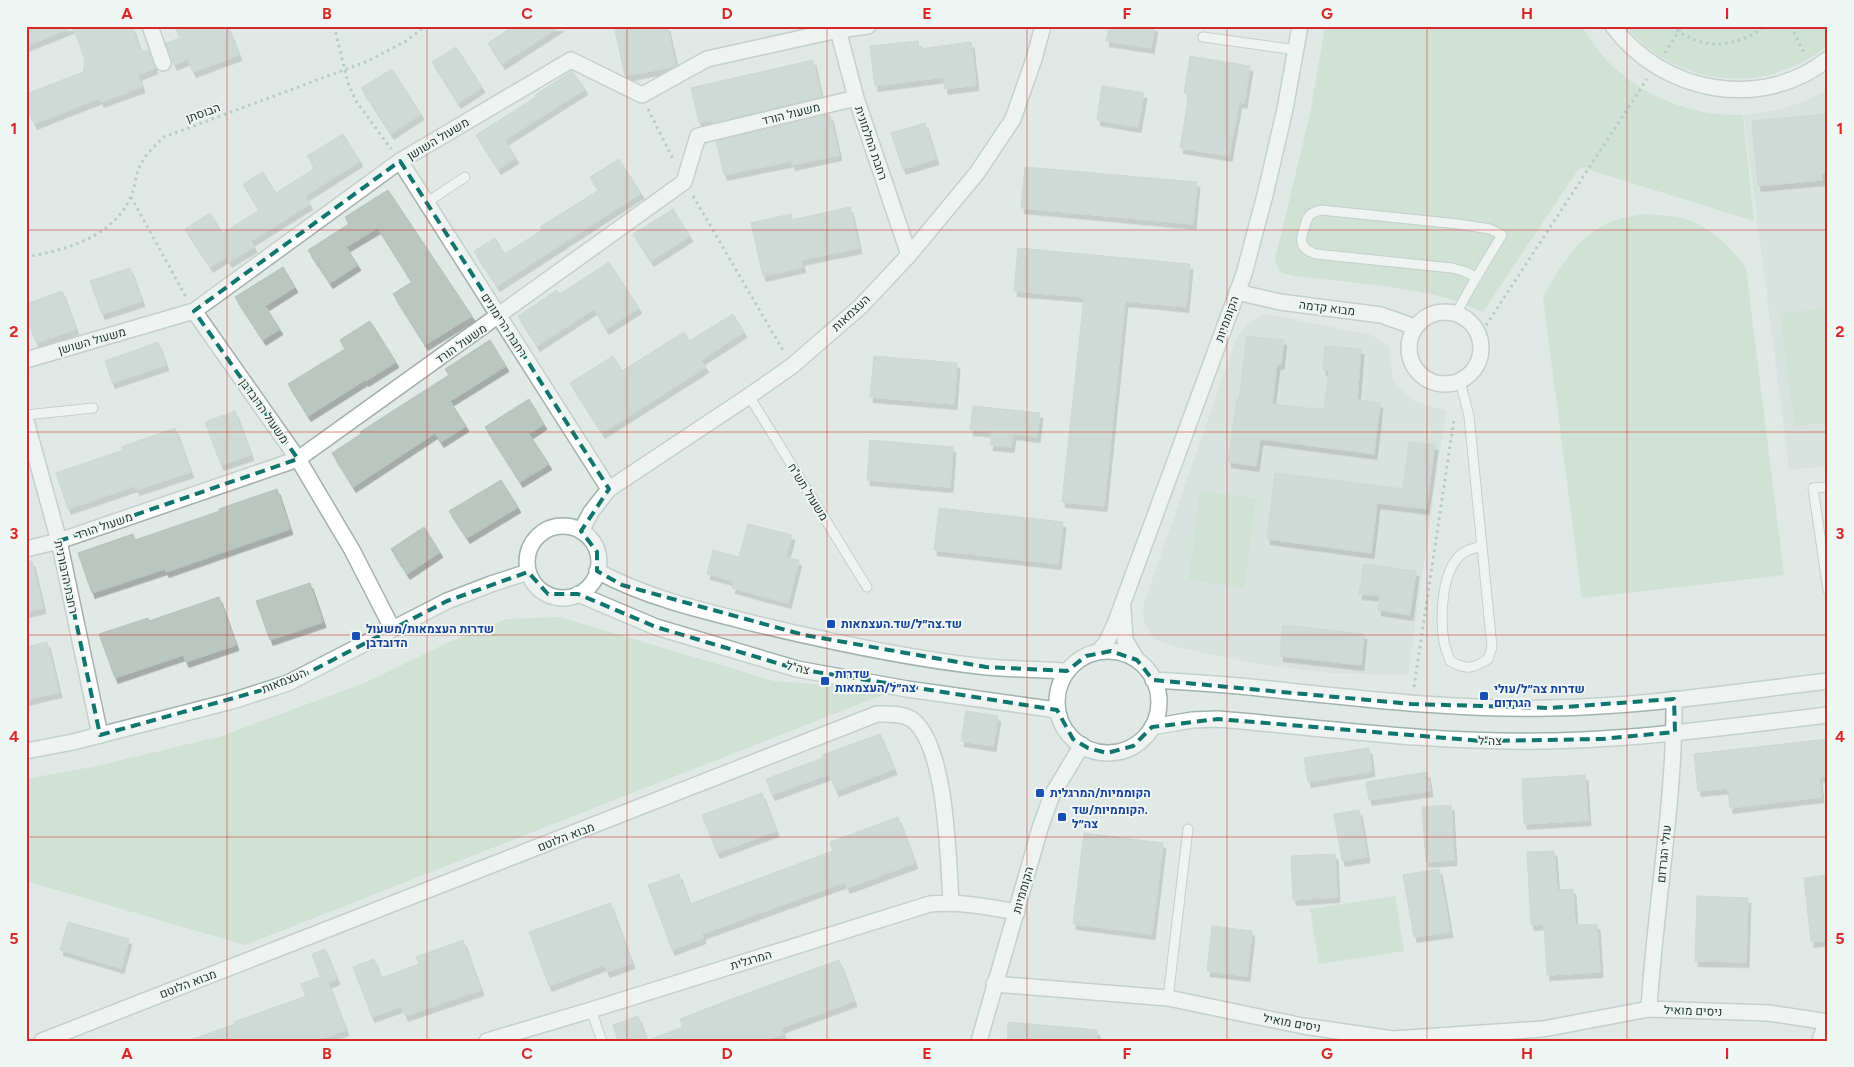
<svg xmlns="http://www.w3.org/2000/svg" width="1854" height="1067" font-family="Figtree,Heebo,sans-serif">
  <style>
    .built { fill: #cfd9d4 }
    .green { fill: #bbd9c1 }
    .building { fill: #b9c7c0; stroke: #b3c2bb; filter: url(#shadow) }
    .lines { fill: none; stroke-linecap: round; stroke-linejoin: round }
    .lane-casing { stroke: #a4b0ab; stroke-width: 11 }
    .street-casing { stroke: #a4b0ab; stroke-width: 18 }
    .secondary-casing { stroke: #a1b4ac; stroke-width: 18 }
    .path { stroke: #84aa9b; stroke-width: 3; stroke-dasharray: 2.5 4; stroke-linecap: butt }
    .lane { stroke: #fff; stroke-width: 9 }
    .street { stroke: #fff; stroke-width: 15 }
    .secondary { stroke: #fff; stroke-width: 15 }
    .marked { fill: none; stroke: #0f766e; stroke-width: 4; stroke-dasharray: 10 6; stroke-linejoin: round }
    .grid { fill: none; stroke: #d62828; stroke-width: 1; stroke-opacity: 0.55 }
    .transit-dot { fill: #1a4fb4; stroke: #f0f6f3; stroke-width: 2 }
    .labels { text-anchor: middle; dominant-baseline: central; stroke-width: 4; stroke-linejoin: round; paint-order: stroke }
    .street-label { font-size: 12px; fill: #233831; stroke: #f0f6f3 }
    .transit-label { font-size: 12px; font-weight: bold; fill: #164399; stroke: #f0f6f3; text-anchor: start }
    .neatline { fill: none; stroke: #d62828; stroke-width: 2 }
    .grid-label { font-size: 16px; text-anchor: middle; font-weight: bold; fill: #d62828 }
  </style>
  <defs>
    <filter id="shadow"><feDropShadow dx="3" dy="5.5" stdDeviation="0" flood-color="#0004"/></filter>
  </defs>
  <rect width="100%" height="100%" fill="#e0e9e5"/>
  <path class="built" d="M1828,90V466L1789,470L1744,115L1781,109L1803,102Z
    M1266,314L1371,335L1389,346L1393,380L1411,400L1446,411L1408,675L1328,673L1258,664L1176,647L1154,639L1144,623L1143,606L1236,339L1247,323Z"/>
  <path class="green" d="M1325,26H1582C1613,84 1679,117 1743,115L1754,221L1580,167L1483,312L1447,298L1416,291L1376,285L1294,276L1280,272L1275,260L1310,114Z
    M1626,26H1828V46C1780,82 1724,90 1670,62C1654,54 1637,41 1626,26Z
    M1642,214C1654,215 1667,215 1678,217C1708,224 1728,244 1746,268L1784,575L1582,598L1543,297C1560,267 1580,231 1616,220C1624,217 1633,216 1642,214Z
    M1828,308V422L1795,426L1780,314Z
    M1200,491L1256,498L1244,588L1189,580Z
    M560,617L774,681L895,690L245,945L26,881V779L97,766L222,736L367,682L449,642L507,619Z
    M1395,896L1404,951L1319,964L1310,909Z"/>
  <path class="building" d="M26,26H132L140,50L142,49L143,52L148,50L155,68L138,75L142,87L101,102L100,98L34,124L26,106V94L83,72L85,60L73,27L26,46Z
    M175,26H228L239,55L193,72L188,59L174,65L166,43L180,38Z
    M514,26H561L502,64L488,43Z
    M614,26H667L676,66L625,76Z
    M1109,26H1155L1151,48L1106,41Z
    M918,41L919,49L971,42L976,85L945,89L944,77L875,86L870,46Z
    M456,47L482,87L458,103L432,62Z
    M1190,56L1250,66L1244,103L1239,102L1229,156L1180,148L1189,94L1184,93Z
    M813,60L821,97L712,123L711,120L699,123L691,88Z
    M392,69L421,114L391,134L361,88Z
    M572,71L585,89L505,140L516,158L498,169L476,135L536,97L535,95Z
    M1102,86L1144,93L1138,127L1097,120Z
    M1828,114V173H1821L1822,180L1758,186L1752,121Z
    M825,115H830L839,155L792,165V161L724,175L716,141Z
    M925,123L936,159L903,169L891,133Z
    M343,134L360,161L305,196L310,204L251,241L254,247L229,262L226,257L210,267L185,229L210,213L223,233L259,210L243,184L263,172L276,193L315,168L307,156Z
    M619,159L641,193L497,286L474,251L495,238L505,254L542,230L540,227L599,190L590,177Z
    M1025,167L1197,182L1193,224L1021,208Z
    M388,190L472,316L425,345L393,294L412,282L378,228L346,247L358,265L330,283L308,250L349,224L345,217Z
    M850,207L859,248L801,260L803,267L763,276L751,223L791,214L792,220Z
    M673,209L690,236L651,261L633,234Z
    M1018,248L1190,264L1186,307L1125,301L1104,506L1062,502L1084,297L1014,291Z
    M609,262L639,308L606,329L594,309L537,346L518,316L557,290L560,294Z
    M283,267L295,287L265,306L280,329L263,340L235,297Z
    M130,268L142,301L102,314L90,281Z
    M62,291L76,329L36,343L26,314V304Z
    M733,314L744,332L701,360L706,367L602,433L570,383L613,356L622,371L684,332L689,341Z
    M370,321L396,362L366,381L365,380L308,416L288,384L345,349L340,340Z
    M1247,336L1284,340L1281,364H1277L1272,404L1324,410L1329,371L1323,370L1325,346L1361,349L1357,400L1380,403L1374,454L1260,439L1256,466L1228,462L1237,399L1239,400Z
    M490,340L506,366L450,401L466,426L441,442L435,433L353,487L332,453L361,434L360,432L449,375L445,369Z
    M158,342L166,365L112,383L105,361Z
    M874,356L957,363L954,404L870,397Z
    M529,399L544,424L529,434L549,464L520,482L485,427Z
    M973,406L1040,413L1037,437L1013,434L1011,447L990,445L992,432L970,430Z
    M235,411L251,455L221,465L205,422Z
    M175,428L191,472L137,490L135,486L68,509L56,473L123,450L121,447Z
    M870,440L953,447L950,487L867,480Z
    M1409,442L1435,445L1426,509L1377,503L1371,553L1267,539L1275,473L1403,489Z
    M501,480L518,507L467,538L449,511Z
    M277,489L290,529L166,572L165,569L92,593L78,553L133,534L135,540L220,511L219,509Z
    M939,508L1063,522L1058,564L934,550Z
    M748,524L792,535L786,557L799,560L788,603L732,588L734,581L707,574L713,550L739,557Z
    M424,527L440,552L407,574L391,549Z
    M32,561L43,608L26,612V562Z
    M1364,564L1416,571L1410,615L1378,610L1380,596L1359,594Z
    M310,583L323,622L270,640L256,601Z
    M219,597L236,645L186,662L183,655L115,678L99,634L148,618L149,621Z
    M1283,625L1364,634L1361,665L1280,656Z
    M47,642L59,692L26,700V647Z
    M966,711L998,716L993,746L961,741Z
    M880,734L894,769L836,791L829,774L772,795L766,779L823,758L822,755Z
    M1828,739V776L1819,777L1821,797L1730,808L1728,788L1698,791L1694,754Z
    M1369,748L1372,771L1308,782L1304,758Z
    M1427,772L1430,791L1369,800L1366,782Z
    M1585,775L1588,820L1524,824L1522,779Z
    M762,793L776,831L717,853L702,815Z
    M1451,805L1454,860L1426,862L1422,807Z
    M1359,810L1367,857L1342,861L1334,814Z
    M898,817L915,863L847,888L845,882L702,934L703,938L672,950L648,885L679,874L690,904L833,851L830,842Z
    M1084,833L1163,843L1152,934L1073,924Z
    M1554,851L1557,890L1573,889L1575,925L1597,924L1600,972L1547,975L1544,924L1531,925L1527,852Z
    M1335,854L1337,897L1293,900L1291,856Z
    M1439,869L1450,932L1414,937L1403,875Z
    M1828,875V940L1811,942L1804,878Z
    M1697,896L1748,898L1746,962L1695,961Z
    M610,903L632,963L607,972L604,965L549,986L529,932Z
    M68,922L129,939L121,968L60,950Z
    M1212,926L1252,931L1247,976L1207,971Z
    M463,940L481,990L405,1016L402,1006L372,1017L353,967L374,959L381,978L419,964L416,957Z
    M325,949L337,979L328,983L346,1030L316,1041H193V1039L235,1024L234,1022L306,996L301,984L320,977L312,954Z
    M839,960L854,1001L781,1028L783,1034L763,1041H651V1039L683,1027L680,1019L737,997Z
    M638,1016L647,1041H618L613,1025Z
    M1008,1022L1097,1030V1041H1007Z"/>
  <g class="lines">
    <g class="lane-casing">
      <path id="lane" d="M1203,37L1296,50
        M426,203L465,177
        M1456,314C1470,287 1486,261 1502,235L1490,229L1458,224L1321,210C1318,211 1313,212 1310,215C1308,217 1306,222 1305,226C1299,241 1300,249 1316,254L1452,268L1463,271L1477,277
        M1460,381L1469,416L1492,647L1488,659C1473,669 1466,670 1450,661C1448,654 1445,648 1444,642C1440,617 1441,569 1463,553C1469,549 1475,548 1482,546
        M749,396L867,587
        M26,415L93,408
        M1828,487L1813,488L1828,590
        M1168,998L1188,829
        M591,1010L602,1041"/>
    </g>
    <g class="street-casing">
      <path id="street" d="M150,26L163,63
        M1613,26C1662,93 1761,112 1828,59
        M838,30L856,98L909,255
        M400,161L609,489
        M1237,292L1280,302L1381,315L1415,327
        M194,311L298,459L352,550L392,628
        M1409 348a36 36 0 1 1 72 0a36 36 0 1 1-72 0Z
        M26,360L194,311L400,161L571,60L642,95L707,59L838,30L868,26
        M26,421L59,541L100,735
        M26,549L59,541L298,459L684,182L698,136L856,98
        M994,984L1168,998L1303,1026L1393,1039L1543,1029L1649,1009L1769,1013L1828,1022
        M1649,1009C1655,906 1675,803 1674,699
        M42,1041L877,714C889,714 904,713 914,721C947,751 948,858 951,902
        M487,1041L591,1010L930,904C960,901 988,907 1017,912
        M1820,1041L1826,1022"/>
    </g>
    <g class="secondary-casing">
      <path id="secondary" d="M527 562a36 36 0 1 1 72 0a36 36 0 1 1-72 0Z
        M581,531L591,512L609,489L749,396L792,366L861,306L909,255L977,173L1013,119L1034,59L1043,26
        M597,571C645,597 699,610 752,623C827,641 910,659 987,667C1014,669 1041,670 1067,671
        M578,594L656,627L797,669L907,689L1057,710
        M1123,609L1125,640L1137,660
        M1057 702a51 51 0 1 1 102 0a51 51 0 1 1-102 0Z
        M1098,652L1106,643L1115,624L1244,274L1265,195L1285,109L1300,26
        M1153,680C1189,682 1224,684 1259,688C1356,698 1452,710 1549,708C1642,707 1735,692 1828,681
        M1152,727L1192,720L1218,719C1325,728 1433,743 1542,741C1637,740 1733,726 1828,715
        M26,751L73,742L232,701L288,683L447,601L491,584L528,572
        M979,1041L1041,825L1052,795L1082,745"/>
    </g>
    <path class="path" d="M334,26L348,83L356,101L391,149
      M1671,26C1704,52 1734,48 1766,26
      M1791,26L1805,55
      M1665,53L1682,26
      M648,109L673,159
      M693,196L784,352
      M131,197L186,297
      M26,257C66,250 114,237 131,196C135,188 135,178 138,170C143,157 154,146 164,137L368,61L406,41L426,26
      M1479,336L1647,79
      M1414,687L1454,419"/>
    <use href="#lane" class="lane"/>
    <use href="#street" class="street"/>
    <use href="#secondary" class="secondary"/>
  </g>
  <path d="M0 0H1854V1067H0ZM400,161L609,489L581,531L597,552V571L622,585L804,635L986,667L1067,671L1086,656L1111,651L1137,660L1153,680L1411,704L1550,708L1674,699L1675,732L1602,739L1482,741L1218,719L1152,727L1133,746L1107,753L1088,748L1073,739L1057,710L797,669L656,627L578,594H548L528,572L447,601L288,683L100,735L59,541L298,459L194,311Z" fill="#e0e9e5" fill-opacity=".55" fill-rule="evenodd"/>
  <path class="marked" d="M400,161L609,489L581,531L597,552V571L622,585L804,635L986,667L1067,671L1086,656L1111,651L1137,660L1153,680L1411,704L1550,708L1674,699L1675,732L1602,739L1482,741L1218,719L1152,727L1133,746L1107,753L1088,748L1073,739L1057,710L797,669L656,627L578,594H548L528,572L447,601L288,683L100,735L59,541L298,459L194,311Z"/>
  <path class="grid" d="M227,26V1041M427,26V1041M627,26V1041M827,26V1041M1027,26V1041M1227,26V1041M1427,26V1041M1627,26V1041M26,230H1828M26,432H1828M26,635H1828M26,837H1828"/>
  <g class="transit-dot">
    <rect x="826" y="619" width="10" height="10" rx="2.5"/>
    <rect x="351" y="631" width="10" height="10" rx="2.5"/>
    <rect x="820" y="676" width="10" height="10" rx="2.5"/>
    <rect x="1479" y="691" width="10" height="10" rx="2.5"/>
    <rect x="1035" y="788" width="10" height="10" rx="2.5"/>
    <rect x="1057" y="812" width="10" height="10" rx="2.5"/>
  </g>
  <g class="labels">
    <g class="street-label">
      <text transform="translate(203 113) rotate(-20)">הבוסתן</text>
      <text transform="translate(791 114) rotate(-14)">משעול הורד</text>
      <text transform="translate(438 139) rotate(-31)">משעול השושן</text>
      <text transform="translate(871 143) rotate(71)">רחבת החלמונית</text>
      <text transform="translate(1327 308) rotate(7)">מבוא קדמה</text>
      <text transform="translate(851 313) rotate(-43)">העצמאות</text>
      <text transform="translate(1227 319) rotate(-70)">הקוממיות</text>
      <text transform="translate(504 325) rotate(57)">רחבת הרימונים</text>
      <text transform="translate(92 341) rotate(-16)">משעול השושן</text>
      <text transform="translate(461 344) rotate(-35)">משעול הורד</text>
      <text transform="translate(264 411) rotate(55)">משעול הדובדבן</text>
      <text transform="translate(808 492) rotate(58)">משעול תש"ח</text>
      <text transform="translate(104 526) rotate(-19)">משעול הורד</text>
      <text transform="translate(66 577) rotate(78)">רחבת הדבורנית</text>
      <text transform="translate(798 668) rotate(13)">צה"ל</text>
      <text transform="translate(284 681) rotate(-22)">העצמאות</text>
      <text transform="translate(1490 741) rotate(1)">צה"ל</text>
      <text transform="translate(566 837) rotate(-21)">מבוא הלוטם</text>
      <text transform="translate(1664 854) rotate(-84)">עולי הגרדום</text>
      <text transform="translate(1023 890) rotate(-74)">הקוממיות</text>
      <text transform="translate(751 960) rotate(-17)">המרגלית</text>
      <text transform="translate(188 984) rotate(-21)">מבוא הלוטם</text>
      <text transform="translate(1693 1011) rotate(2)">ניסים מואיל</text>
      <text transform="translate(1292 1023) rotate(10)">ניסים מואיל</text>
    </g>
    <g class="transit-label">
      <text x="841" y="624">שד.צה״ל/שד.העצמאות</text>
      <text x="366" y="629">שדרות העצמאות/משעול<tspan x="366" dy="14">הדובדבן</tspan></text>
      <text x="835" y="674">שדרות<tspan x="835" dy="14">צה״ל/העצמאות</tspan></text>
      <text x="1494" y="689">שדרות צה״ל/עולי<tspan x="1494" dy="14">הגרדום</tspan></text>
      <text x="1050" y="793">הקוממיות/המרגלית</text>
      <text x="1072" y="810">הקוממיות/שד.<tspan x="1072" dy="14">צה״ל</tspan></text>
    </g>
  </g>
  <rect width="1854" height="1067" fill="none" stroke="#f0f6f3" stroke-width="55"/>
  <rect x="28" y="28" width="1798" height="1012" class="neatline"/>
  <g class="grid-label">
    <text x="127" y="19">A</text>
    <text x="327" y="19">B</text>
    <text x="527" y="19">C</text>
    <text x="727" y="19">D</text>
    <text x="927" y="19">E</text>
    <text x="1127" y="19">F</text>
    <text x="1327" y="19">G</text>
    <text x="1527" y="19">H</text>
    <text x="1727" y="19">I</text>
    <text x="14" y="134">1</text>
    <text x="1840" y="134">1</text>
    <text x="14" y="337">2</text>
    <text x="1840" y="337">2</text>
    <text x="14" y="539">3</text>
    <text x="1840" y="539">3</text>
    <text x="14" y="742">4</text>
    <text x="1840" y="742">4</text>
    <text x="14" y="944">5</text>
    <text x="1840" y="944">5</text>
    <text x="127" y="1059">A</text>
    <text x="327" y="1059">B</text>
    <text x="527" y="1059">C</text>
    <text x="727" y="1059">D</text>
    <text x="927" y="1059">E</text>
    <text x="1127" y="1059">F</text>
    <text x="1327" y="1059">G</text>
    <text x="1527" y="1059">H</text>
    <text x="1727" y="1059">I</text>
  </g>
</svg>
